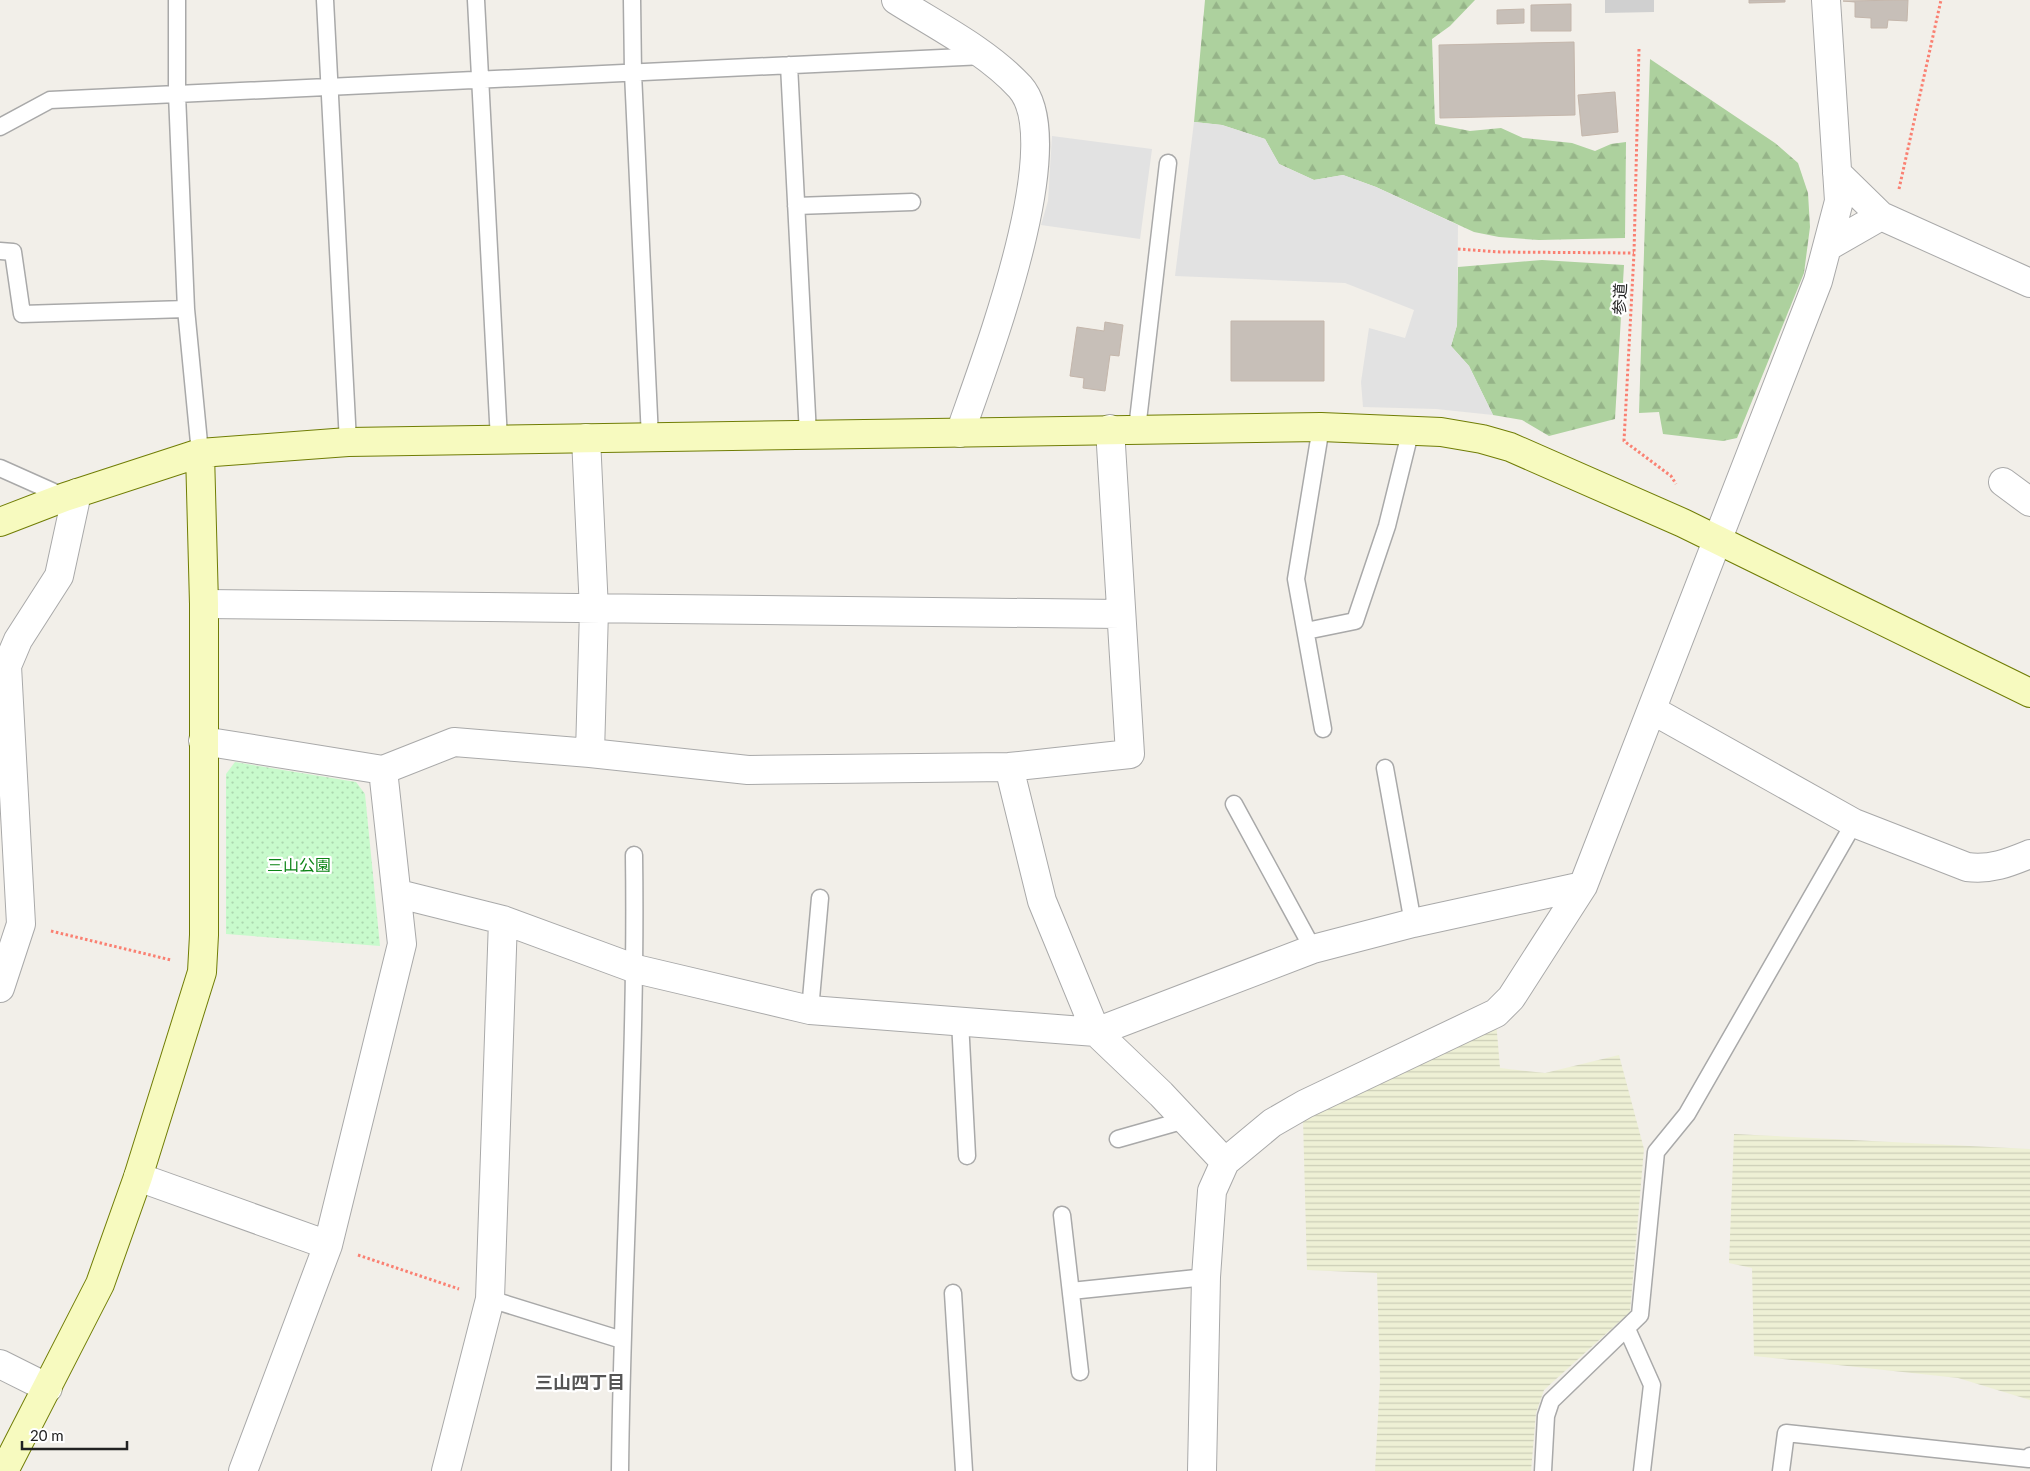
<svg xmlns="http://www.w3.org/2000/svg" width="2030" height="1471" font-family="Lato,'Noto Sans JP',sans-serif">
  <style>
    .religious { fill: #d0d0d0 }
    .farmland { fill: url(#farmland-rules) }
    .forest { fill: url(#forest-firs) }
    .park { fill: url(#park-dots) }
    .parking { fill: #e2e2e2 }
    .building { fill: #c7bfb8; stroke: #c4b6ab }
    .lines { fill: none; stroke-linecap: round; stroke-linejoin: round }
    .lane-casing { stroke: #a9a9a9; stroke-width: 19 }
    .street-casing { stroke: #a9a9a9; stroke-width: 30 }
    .secondary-casing { stroke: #707d05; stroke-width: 30 }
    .path { stroke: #fa8072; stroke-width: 3; stroke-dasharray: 2.5 2.5; stroke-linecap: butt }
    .lane { stroke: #fff; stroke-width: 16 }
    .street { stroke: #fff; stroke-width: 28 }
    .secondary { stroke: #f7fabf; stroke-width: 28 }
    .labels { text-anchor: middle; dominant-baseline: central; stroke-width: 4.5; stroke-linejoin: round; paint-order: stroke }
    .street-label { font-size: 16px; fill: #222; stroke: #fff }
    .park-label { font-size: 16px; fill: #0c8416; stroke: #fff }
    .neighbourhood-label { font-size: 18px; font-weight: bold; fill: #555; stroke: #fff }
  </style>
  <defs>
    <pattern id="farmland-rules" width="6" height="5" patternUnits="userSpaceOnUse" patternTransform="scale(1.25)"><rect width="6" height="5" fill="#eef0d5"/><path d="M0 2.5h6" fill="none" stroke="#ccceb7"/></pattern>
    <pattern id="forest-firs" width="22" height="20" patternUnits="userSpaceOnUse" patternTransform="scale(1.25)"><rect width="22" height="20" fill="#add19e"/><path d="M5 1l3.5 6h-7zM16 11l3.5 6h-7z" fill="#95b388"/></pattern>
    <pattern id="park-dots" width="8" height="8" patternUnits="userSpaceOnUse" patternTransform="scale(1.25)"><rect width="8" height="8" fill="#c8facc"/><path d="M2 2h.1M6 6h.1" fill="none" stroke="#acd6af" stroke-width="1.8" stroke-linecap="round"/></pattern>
  </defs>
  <rect width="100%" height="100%" fill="#f2efe9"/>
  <path class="religious" d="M1605,0H1654V12L1605,13Z"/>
  <path class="farmland" d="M1496,1021L1500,1068L1545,1073L1619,1055L1644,1149L1630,1312L1544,1390L1536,1413L1531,1471H1375L1380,1380L1377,1273L1307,1270L1303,1119Z
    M1734,1134L2030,1149V1400L1958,1378L1754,1356L1752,1268L1729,1263Z"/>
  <path class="forest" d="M1205,0H1475L1450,26L1432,39L1435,124L1470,131L1501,128L1523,138L1572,143L1595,151L1611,144L1626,142L1625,238L1539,240L1499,237L1474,232L1376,187L1343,175L1314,180L1279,164L1265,139L1222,125L1194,122Z
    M1650,59L1775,143L1798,163L1808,193L1810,227L1804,273L1737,438L1723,441L1663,434L1659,412L1639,413Z
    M1542,260L1624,265L1615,419L1549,436L1522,420L1493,415L1469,366L1451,346L1457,325L1458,267Z"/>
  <path class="park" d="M235,762L356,782L365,794L380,946L226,934V774Z"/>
  <path class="parking" d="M1194,122L1222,125L1265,139L1279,164L1314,180L1343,175L1376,187L1458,225L1457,325L1451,346L1469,366L1493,415L1436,409L1363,407L1361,382L1369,328L1405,338L1414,310L1345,283L1175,276Z
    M1052,136L1152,149L1140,239L1041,225L1048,201Z"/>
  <path class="building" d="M1749,0H1785V2L1749,3Z
    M1908,0L1907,21L1888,20L1887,28H1871V18L1855,17V2L1843,1Z
    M1571,4V31H1531V5Z
    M1524,9V23L1497,24V10Z
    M1574,42L1575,115L1440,118L1439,45Z
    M1615,92L1618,132L1582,136L1578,95Z
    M1231,321H1324V381H1231Z
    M1105,322L1123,325L1119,356L1110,355L1105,391L1083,388L1084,378L1070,376L1077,327L1104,331Z"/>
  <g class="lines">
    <g class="lane-casing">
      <path id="lane" d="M177,0V94L186,309L200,453
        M325,0L348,442
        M476,0L499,440
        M632,0L633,73L650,438
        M789,65L808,435
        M0,127L50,100L984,56
        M796,206L912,202
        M0,251L13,252L22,314L186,309
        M1321,427L1296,579L1323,729
        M1137,429L1168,163
        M0,468L65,497
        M1306,631L1355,621L1387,526L1411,429
        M1385,768L1413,923
        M1234,804L1313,949
        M810,1010L820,898
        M960,1021L967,1156
        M1118,1139L1185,1120
        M1062,1215L1080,1372
        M1071,1291L1206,1277
        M953,1293L964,1471
        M490,1299L622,1340
        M1627,1329L1652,1385L1642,1471
        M620,1471C622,1266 637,1060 634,855
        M1543,1471L1546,1416L1551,1401L1640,1315L1656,1152L1687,1114L1854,823
        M1781,1471L1786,1433L2029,1459L2030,1456"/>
    </g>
    <g class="street-casing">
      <path id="street" d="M896,0C937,26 987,51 1020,87C1070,143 983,366 960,433
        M1837,173L1881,216L2030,283
        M1827,247L1881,216
        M586,438L594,610L590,753
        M2003,482L2030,502
        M204,604L1120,614
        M1652,710L1854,823L1967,867C1991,870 2008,863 2030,854
        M203,741L383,770L454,742L590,753L748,770L1009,767L1130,754L1110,429
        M1009,767L1042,901L1096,1032L1161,1094L1225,1162
        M399,894L503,920L636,969L810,1010L1096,1032L1313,949L1413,923L1583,886
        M0,988L21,924L7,666L18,640L59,576L77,493
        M138,1177L328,1245
        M0,1364L48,1388
        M243,1471L328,1245L402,944L383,770
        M446,1471L490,1299L503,920
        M1202,1471L1206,1277L1212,1191L1225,1162L1272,1123L1305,1104L1496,1013L1511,998L1583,886L1818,281L1839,201L1826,0"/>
    </g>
    <g class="secondary-casing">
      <path id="secondary" d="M0,522L65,497L200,453L348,442L1321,427L1441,432L1482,439L1510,447L1683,523L2030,693
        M4,1471L100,1284L138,1177L202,972L204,935V604L200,453"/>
    </g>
    <path class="path" d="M1639,49L1634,253L1624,441L1671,476L1676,484
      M1899,189L1941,0
      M1458,249L1500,252L1634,253
      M51,931L171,960
      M358,1255L459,1289"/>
    <use href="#lane" class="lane"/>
    <use href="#street" class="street"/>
    <use href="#secondary" class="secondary"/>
  </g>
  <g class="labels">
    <g class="street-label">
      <text transform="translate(1619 299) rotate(-87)">参道</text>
    </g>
    <g class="park-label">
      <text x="299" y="864">三山公園</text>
    </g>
    <g class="neighbourhood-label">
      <text x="580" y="1382">三山四丁目</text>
    </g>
  </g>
  <path d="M22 1441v8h105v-8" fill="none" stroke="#222222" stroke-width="2.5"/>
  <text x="30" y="1441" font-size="15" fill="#222222" stroke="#ffffff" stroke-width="4" paint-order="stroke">20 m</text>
</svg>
